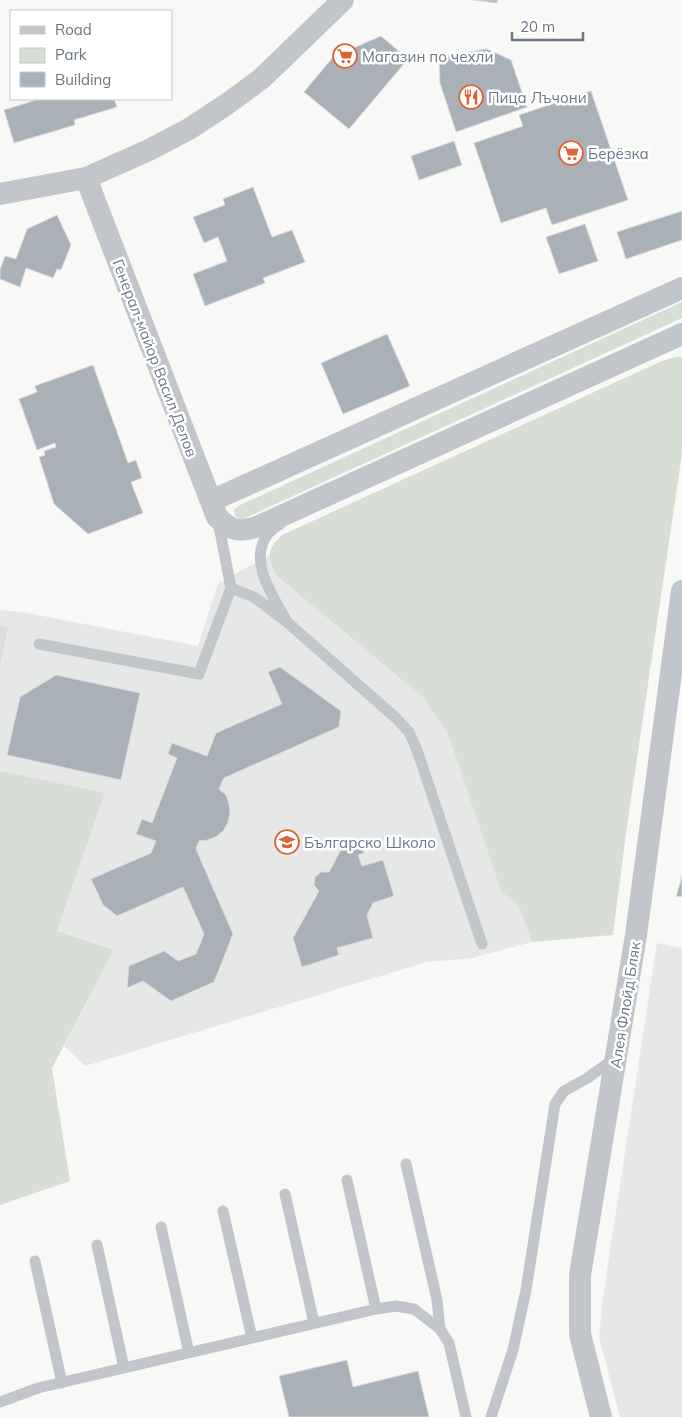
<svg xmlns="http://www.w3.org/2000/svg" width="682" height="1417" font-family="Mulish,sans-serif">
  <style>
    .built { fill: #e6e7e7 }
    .green { fill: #d8ddd5 }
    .building { fill: #a9b0b7; stroke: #dadad8 }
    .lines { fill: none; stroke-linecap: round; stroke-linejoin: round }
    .lane { stroke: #c2c5c9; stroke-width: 11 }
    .street { stroke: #c2c5c9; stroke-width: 22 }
    .labels { text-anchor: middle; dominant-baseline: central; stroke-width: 5; stroke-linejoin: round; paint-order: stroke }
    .poi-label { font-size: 15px; fill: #697786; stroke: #fff; text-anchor: start }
    .street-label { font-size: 15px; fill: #697786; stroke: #fff }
  </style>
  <rect width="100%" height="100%" fill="#f8f8f6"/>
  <path class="built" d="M270,555L423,697L448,734L501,891L519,907L532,942L472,958L427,962L85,1066L64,1046L114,950L57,931L105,794L0,771V610L27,613L198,646L218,583Z
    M657,943L682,948V1417H620L599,1337L604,1290Z"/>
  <path class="green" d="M682,302V318L245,518L240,519L235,516L234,510L238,506Z
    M676,357H682V454L626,833L613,935L532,942L519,907L501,891L448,734L423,697L277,576C266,557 267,550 282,535L662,361Z
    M0,626L8,628L0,664Z
    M0,771L105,793L57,931L114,950L52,1068L70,1181L0,1205Z"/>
  <path class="building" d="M473,0H498L497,3Z
    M381,36L408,59L349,129L304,92L333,57Z
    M487,49L511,60L527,107L456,132L440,83L439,57Z
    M591,91L628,200L552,225L546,208L501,223L474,143L523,126L519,115Z
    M39,99H114L117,107L74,120L75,125L14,143L4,110Z
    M454,141L462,165L419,180L411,156Z
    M253,187L272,237L292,230L305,262L263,278L265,283L205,306L193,274L227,261L218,237L204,243L193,217L225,205L223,199Z
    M682,211V240L626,259L617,232Z
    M57,215L71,245L61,270L57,269L53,278L26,268L20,287L0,279V270L5,256L16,259L27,229Z
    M585,224L598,261L559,274L546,237Z
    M387,334L410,386L343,414L321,363Z
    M93,365L128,463L136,460L142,478L131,482L143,513L88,534L54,504L39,457L45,455L44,451L56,447L55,443L37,450L19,399L37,392L35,386Z
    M280,667L341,711L339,727L224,778L219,789L226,795L229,804L230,813L228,822L224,830L217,836L208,840L199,841L196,849L233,934L214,982L171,1001L143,981L127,988L129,966L164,951L178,961L196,954L204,934L183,887L117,916L103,905L91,879L151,853L156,841L136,834L142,819L152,823L177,758L168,754L172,743L207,756L216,733L282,704L268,672Z
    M56,675L140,693L121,780L7,755L20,697Z
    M360,840L364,853L358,855L362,866L383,860L394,896L373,903L367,915L373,938L337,948L339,955L302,967L293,938L319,891L314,885L315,877L321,872H329L343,846Z
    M682,876V896L676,897Z
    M347,1360L353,1387L418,1371L429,1417H289L279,1376Z"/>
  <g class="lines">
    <path class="lane" d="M280,524C276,527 271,530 268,534C248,560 272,595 285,618
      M231,588L254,597L287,622L396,718L409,732L417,750L482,944
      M39,644L199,674L231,588L218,521
      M406,1164L437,1300L440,1329
      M347,1180L376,1309
      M285,1194L314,1323
      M223,1211L252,1338
      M161,1227L189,1353
      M97,1245L124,1368
      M35,1261L62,1383
      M0,1402L38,1388L376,1309L396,1306L414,1309L440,1329L449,1343L466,1417
      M491,1417L513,1350L526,1290L555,1104L564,1091L586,1079L614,1059"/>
    <path class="street" d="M86,178L217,517C231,531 239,532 257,527L682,334
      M0,194L86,178L149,150L189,129L227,104L261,79L343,0
      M211,501L682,288
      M601,1417L580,1334V1275L636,935L682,591"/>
  </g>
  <defs>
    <g id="supermarket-ring" transform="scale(1.25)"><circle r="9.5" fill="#fff" stroke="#da6434" stroke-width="1.5"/><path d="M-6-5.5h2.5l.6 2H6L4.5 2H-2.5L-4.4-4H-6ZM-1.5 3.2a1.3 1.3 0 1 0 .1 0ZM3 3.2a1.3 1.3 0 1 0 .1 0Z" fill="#da6434"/></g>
    <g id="restaurant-ring" transform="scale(1.25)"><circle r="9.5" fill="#fff" stroke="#da6434" stroke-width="1.5"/><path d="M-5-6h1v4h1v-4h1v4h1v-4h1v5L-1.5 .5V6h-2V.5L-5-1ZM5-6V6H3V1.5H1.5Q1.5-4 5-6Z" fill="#da6434"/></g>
    <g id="school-ring" transform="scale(1.25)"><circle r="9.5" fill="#fff" stroke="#da6434" stroke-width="1.5"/><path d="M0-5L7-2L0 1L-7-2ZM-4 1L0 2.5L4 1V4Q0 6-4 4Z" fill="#da6434"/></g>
  </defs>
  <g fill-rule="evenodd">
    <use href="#supermarket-ring" x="345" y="56"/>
    <use href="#restaurant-ring" x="471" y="97"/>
    <use href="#supermarket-ring" x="571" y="153"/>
    <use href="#school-ring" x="287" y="842"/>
  </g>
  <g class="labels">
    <g class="poi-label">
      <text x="362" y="56">Магазин по чехли</text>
      <text x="488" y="97">Пица Лъчони</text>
      <text x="588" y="153">Берёзка</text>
      <text x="304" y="842">Българско Школо</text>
    </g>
    <g class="street-label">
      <text transform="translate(155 358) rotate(69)">Генерал-майор Васил Делов</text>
      <text transform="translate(625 1005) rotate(-81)">Алея Флойд Бляк</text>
    </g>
  </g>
  <rect x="10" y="10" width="162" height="90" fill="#ffffff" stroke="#c3c9cf"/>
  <rect x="20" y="26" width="25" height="8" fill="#c2c5c9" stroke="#c3c9cf"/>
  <text x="55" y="35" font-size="15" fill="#697786">Road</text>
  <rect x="20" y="48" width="25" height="15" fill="#d8ddd5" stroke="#c3c9cf"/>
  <text x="55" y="60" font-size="15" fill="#697786">Park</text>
  <rect x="20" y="72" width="25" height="15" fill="#a9b0b7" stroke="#c3c9cf"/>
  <text x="55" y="85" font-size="15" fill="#697786">Building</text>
  <path d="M512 32v8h71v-8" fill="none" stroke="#697786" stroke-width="2.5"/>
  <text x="520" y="32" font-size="15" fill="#697786" stroke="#ffffff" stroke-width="4" paint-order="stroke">20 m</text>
</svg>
